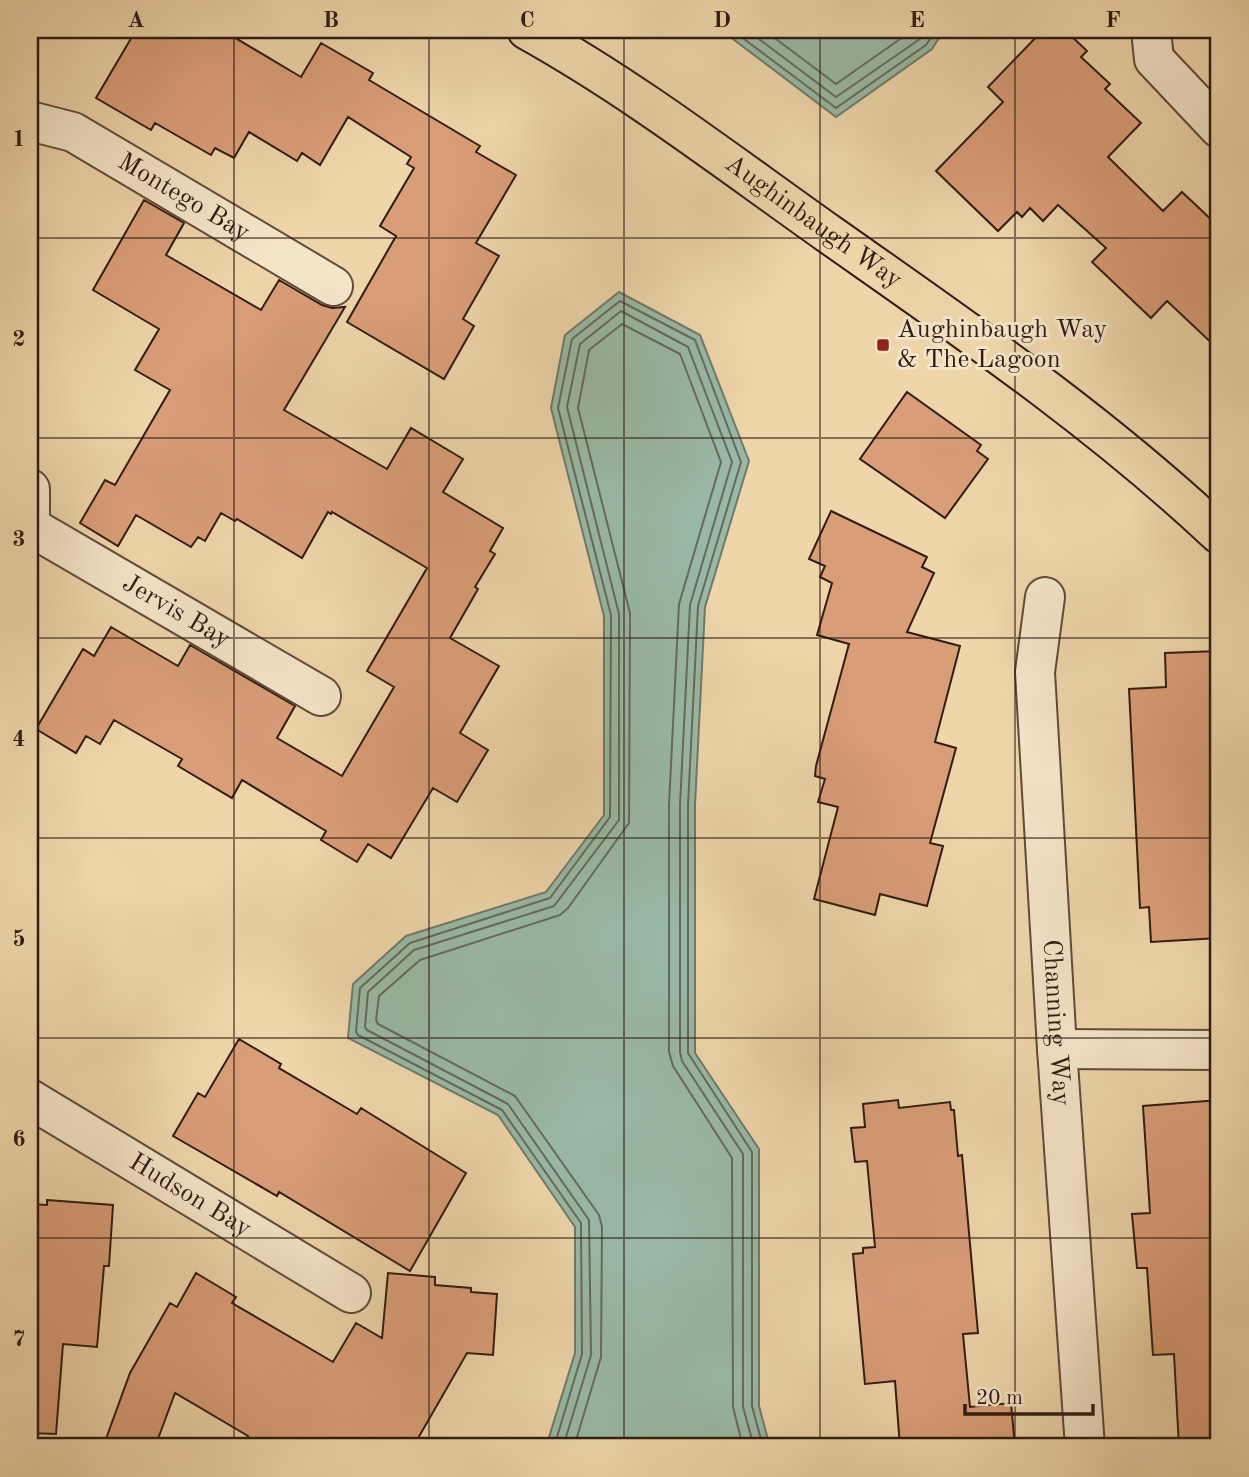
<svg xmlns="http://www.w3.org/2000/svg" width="1249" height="1477" font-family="'Old Standard TT',serif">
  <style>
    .water { fill: #99b9a6; stroke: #6f7a6b; stroke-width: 2 }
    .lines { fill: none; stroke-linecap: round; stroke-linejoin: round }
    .shore { stroke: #646a5c; stroke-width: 2 }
    .building { fill: #d99d78; stroke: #301c12; stroke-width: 2 }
    .minor-casing { stroke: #604a38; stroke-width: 42 }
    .major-casing { stroke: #301c12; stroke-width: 42 }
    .minor { stroke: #f4e4c8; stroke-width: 38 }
    .major { stroke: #eed5aa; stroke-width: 38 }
    .grid { fill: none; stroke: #301c12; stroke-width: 2; stroke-opacity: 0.55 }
    .poi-dot { fill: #8f2418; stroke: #f4e4c8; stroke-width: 2.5 }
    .labels { text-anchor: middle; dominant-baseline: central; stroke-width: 6; stroke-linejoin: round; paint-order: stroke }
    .street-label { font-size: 26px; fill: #301c12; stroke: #f4e4c8 }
    .poi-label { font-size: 26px; fill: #301c12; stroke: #f4e4c8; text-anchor: start }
    .neatline { fill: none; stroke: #301c12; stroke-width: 2.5 }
    .grid-label { font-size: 23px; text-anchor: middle; font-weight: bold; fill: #301c12 }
  </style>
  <rect width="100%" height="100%" fill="#eed5aa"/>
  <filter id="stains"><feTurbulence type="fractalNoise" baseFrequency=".00286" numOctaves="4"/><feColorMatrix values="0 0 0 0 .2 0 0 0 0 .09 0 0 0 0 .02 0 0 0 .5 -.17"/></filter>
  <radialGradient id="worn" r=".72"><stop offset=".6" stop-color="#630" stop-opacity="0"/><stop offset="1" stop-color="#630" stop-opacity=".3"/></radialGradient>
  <path class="water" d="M721,30H944L932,49L836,117Z
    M619,292L700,335L749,461L705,607L695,805V1053L759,1149V1406L770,1447H546L575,1353V1227L498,1115L348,1038L353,984L406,936L546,892L604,815V616L551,408L565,335Z"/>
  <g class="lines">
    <path class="shore" d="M732,30L836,108L926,45L936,30
      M747,30L836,97L920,39L926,30
      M764,30L836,84L913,30
      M554,1447L582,1354L581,1223L502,1110L358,1035L356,1032L360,988L410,943L550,898L610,817L611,615L558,408L572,339L620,301L695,340L741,462L698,606L688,805V1053L752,1152V1406L763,1447
      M563,1447L591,1355L589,1220L508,1104L367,1030L365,1027L368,992L414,950L554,906L619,820V614L567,407L580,344L621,311L688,347L732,462L690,605L680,805V1052L682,1061L743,1154V1407L754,1447
      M574,1447L601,1357L602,1227L599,1215L515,1096L378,1024L376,1020L379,996L420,960L560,915L568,908L629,823L630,613L578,408L589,350L622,324L680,354L721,462L679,604L669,805V1052L673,1066L732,1158L733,1407L743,1447"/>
  </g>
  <path class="building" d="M136,30H222L301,77L321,43L373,73L369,80L480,146L476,152L516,175L476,243L499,256L463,319L474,326L444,379L347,322L396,236L380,226L414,168L407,164L411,157L348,117L320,165L302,153L297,161L249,132L234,158L215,148L211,155L155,123L151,130L96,98Z
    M1043,30H1065L1087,51L1081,57L1110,84L1105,89L1141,123L1108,157L1163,211L1182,192L1219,227V350L1167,301L1151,318L1092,262L1106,248L1058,205L1043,221L1030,208L1022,217L1017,212L998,231L936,171L1003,102L988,87Z
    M144,200L184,223L166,255L261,310L279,280L322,305L332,308L345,307L284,410L387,469L411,428L463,459L443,492L503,528L490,551L495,554L475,587L478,589L450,638L499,666L460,733L488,750L457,802L433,788L391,858L368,844L357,862L321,840L326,831L242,780L232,798L178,766L182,759L114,720L100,744L86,736L76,753L36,729L83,649L94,656L111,627L178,666L190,645L295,706L277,738L342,776L394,687L367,671L427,568L332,512L331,514L328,512L302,558L237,519L235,521L221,513L205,541L198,537L191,547L136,515L118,546L80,523L105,480L115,485L170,390L135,370L159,329L93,290Z
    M907,392L981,445L977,451L988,459L945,518L860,459Z
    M831,511L927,557L922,567L934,573L907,632L960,646L935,742L956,748L930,843L943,846L927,906L880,894L875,915L814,899L838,807L818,802L825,779L815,776L816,766L849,644L817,635L832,583L820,577L825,566L809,559Z
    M1219,651V938L1151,942L1149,907L1140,908L1129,689L1166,687L1165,653Z
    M239,1039L281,1064L279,1068L357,1114L361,1108L466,1173L410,1271L279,1192L277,1196L173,1136L198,1093L205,1097Z
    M898,1100L899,1108L950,1102L951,1110H954L958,1156L962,1155L978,1333L963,1334L970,1407L1011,1403L1015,1447H900L895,1381L865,1384L853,1254L863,1253V1248L875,1247L867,1161L855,1162L851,1128L865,1127L863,1104Z
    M1219,1100V1447H1179L1174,1354L1153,1355L1147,1268H1137L1132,1214L1150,1213L1143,1106Z
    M47,1200L113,1205L109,1266H104L97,1347L63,1344L56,1434L30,1433V1204L47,1205Z
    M196,1273L236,1297L232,1303L333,1362L356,1323L382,1338L388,1273L435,1277V1285L471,1288V1292L497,1294L493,1355L467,1353L413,1447H241L248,1436L175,1393L155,1447H103L130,1373L170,1303L177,1307Z"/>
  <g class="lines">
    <g class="minor-casing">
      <g id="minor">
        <path d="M1151,30L1154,59L1219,128"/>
        <path id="s1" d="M30,121L73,132L333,286"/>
        <path d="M30,489V534"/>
        <path id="s2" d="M31,527L321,696"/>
        <path id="s3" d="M1045,597L1035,672L1057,1049L1085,1447"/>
        <path d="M1057,1049L1219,1050"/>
        <path id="s4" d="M30,1099L351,1293"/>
      </g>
    </g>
    <g class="major-casing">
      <g id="major">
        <path id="s5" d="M527,30C633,89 730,164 829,234C964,329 1099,421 1219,534"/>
      </g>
    </g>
    <use href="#minor" class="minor"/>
    <use href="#major" class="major"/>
  </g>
  <path class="grid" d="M234,30V1447M429,30V1447M624,30V1447M820,30V1447M1015,30V1447M30,238H1219M30,438H1219M30,638H1219M30,838H1219M30,1038H1219M30,1238H1219"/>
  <rect class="poi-dot" x="876" y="338" width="14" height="14" rx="3.5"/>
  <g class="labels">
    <g class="street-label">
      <text stroke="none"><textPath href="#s1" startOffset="173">Montego Bay</textPath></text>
      <text stroke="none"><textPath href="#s5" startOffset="345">Aughinbaugh Way</textPath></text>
      <text stroke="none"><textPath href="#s2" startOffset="168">Jervis Bay</textPath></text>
      <text stroke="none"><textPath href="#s3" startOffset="427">Channing Way</textPath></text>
      <text stroke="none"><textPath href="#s4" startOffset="187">Hudson Bay</textPath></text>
    </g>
    <g class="poi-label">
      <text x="897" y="330">Aughinbaugh Way<tspan x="897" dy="30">&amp; The Lagoon</tspan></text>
    </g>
  </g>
  <rect width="1249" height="1477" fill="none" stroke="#eed5aa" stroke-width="77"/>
  <path d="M965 1404v10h128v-10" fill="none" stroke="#301c12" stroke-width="3.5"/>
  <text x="976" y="1404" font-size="21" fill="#301c12" stroke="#f4e4c8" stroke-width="5" paint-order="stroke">20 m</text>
  <rect x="38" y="38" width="1172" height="1400" class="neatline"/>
  <g class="grid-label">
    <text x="136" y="27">A</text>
    <text x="331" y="27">B</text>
    <text x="527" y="27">C</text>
    <text x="722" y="27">D</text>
    <text x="917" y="27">E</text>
    <text x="1113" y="27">F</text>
    <text x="19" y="146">1</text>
    <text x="19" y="346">2</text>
    <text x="19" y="546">3</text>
    <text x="19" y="746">4</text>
    <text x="19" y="946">5</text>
    <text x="19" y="1146">6</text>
    <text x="19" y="1346">7</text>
  </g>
  <rect width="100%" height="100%" filter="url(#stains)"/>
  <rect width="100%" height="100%" fill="url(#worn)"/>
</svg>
